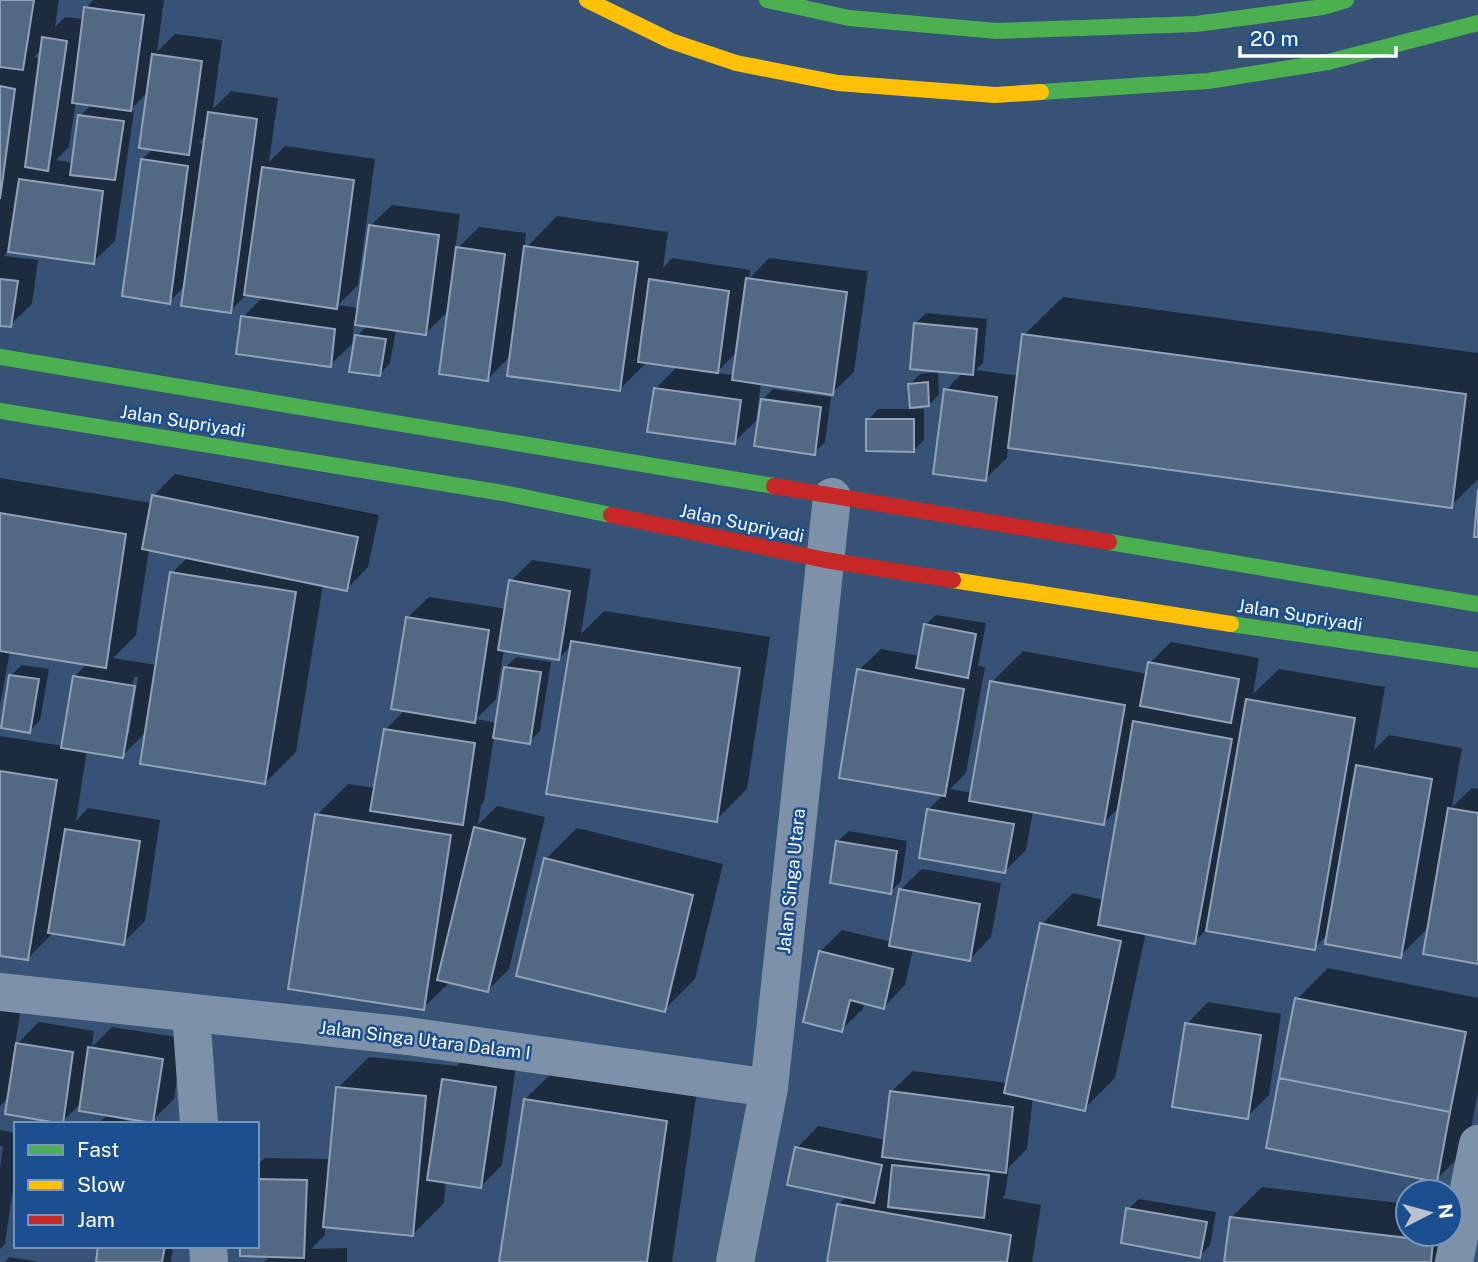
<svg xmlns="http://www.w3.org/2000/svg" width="1478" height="1262" font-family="'Public Sans',sans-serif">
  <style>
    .shadow { fill: #0007; fill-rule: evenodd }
    .building { fill: #526984; stroke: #92a2b6; stroke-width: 2 }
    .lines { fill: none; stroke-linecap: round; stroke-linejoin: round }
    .street { stroke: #7d92a8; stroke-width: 38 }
    .fast { stroke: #4caf50; stroke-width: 16 }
    .slow { stroke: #ffc107; stroke-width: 16 }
    .jam { stroke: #c62828; stroke-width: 16 }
    .labels { text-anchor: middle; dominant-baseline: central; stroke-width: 5; stroke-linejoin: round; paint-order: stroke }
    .street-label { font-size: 18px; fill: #fff; stroke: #1b4f8f }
  </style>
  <rect width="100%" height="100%" fill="#365274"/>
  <path class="shadow" d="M0,0H59L55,27L65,17L84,19L86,8L93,0H164L157,52L175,34L222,40L213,109L231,91L278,98L269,162L285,146L375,159L358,285L338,305L359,308L370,226L392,205L460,214L455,251L479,227L526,233L524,250L557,216L668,232L663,268L672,258L750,270L749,279L769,258L868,271L854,372L832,393L761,383L756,421L734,442L655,389L678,366L648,361L620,389L511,355L488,379L450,309L426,333L396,329L390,363L380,374L357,336L368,325L354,323L352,344L330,365L243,317L264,296L247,294L230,311L186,285L169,302L142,159L153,149L149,91L129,111H134L115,241L93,262L9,250L4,256L38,260L32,304L10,325L0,324ZM42,49L41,58L34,57ZM76,101L92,104L80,116L74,163L56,160L69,147ZM206,135L205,144L199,143ZM738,351L734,375L716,373Z
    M1063,297L1478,353V479L1451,506L1008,447L1007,458L985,479L946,390L963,372L915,324L926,313L987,319L983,363L976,370L1019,376L1024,335Z
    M938,372L939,394L929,405L910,384L920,374Z
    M773,389L831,397L825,442L814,453L762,400Z
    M878,409H924V440L914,450L868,420Z
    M175,474L379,515L368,567L347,589L323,584L296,752L265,783L147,731L122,756L87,750L76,821L88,808L160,820L145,921L123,943L54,932L28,958L0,954V736L63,746L74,677L88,663L10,651L0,705V478L152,503L153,496ZM149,549L188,557L172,573L157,665L113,658L136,635ZM134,677H138L129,734H125Z
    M532,560L591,569L581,634L604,611L770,637L747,789L716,820L572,645L559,658L504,649L496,699L476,719L497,723L505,668L516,657L551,662L540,731L529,742L494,736L484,802L481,805L478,825L497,806L545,817L509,969L488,990L450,982L423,1008L317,815L348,784L376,788L385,730L405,710L407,618L429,597L507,609L511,581Z
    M936,615L986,623L978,666L985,667L966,773L950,789L973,793L992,682L1023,651L1148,674L1150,663L1171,642L1259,658L1253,694L1279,669L1385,687L1374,750L1389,735L1462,748L1452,807L1472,788L1478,789V962L1429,927L1400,956L1328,934L1314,948L1207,929L1194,942L1146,932L1115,1078L1084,1109L1033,1097L1027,1149L1009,1167L1005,1195L1002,1198L1041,1205L1032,1262H828L838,1205L848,1196L797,1148L818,1126L886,1140L891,1092L913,1071L1008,1083L1042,924L1073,893L1104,900L1120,806L1103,824L1033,811L1026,850L1005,871L928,810L944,794L859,670L881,649L920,656L925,625Z
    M22,665L49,669L40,720L30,731L11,675Z
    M577,828L723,864L695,979L664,1010L546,859Z
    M849,831L907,841L901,881L890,892L838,841Z
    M922,869L1001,883L991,937L970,959L913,949L905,985L884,1007L864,1002L863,1009L841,1030L805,1021L821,951L842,930L892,942L900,890Z
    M1328,968L1478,998V1092L1467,1149L1436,1180L1297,999Z
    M1208,1002L1281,1014L1269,1095L1247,1117L1187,1024Z
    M0,1003L21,1007L15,1046L39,1022L94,1031L92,1047L112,1027L183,1038L174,1099L152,1121L116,1115L115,1118L142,1124H98L108,1114L82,1102L62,1122L9,1097L0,1106Z
    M369,1057L457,1066L465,1058L516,1066L502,1165L481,1186L446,1181L444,1203L413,1234L325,1225V1235L311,1249L347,1248V1262H264L271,1255L257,1246V1165L265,1158L328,1159L327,1168L330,1169L338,1088Z
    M556,1069L697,1090L672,1262H501L525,1099Z
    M0,1130L16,1133V1168L5,1244L0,1249V1168L3,1146H0Z
    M1262,1187L1408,1204V1234H1450L1457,1262H1226L1231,1218Z
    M1139,1199L1216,1212L1210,1245L1200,1256L1128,1209Z
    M100,1246H173L171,1262H98Z
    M9,1257L39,1262H5Z"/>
  <path class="building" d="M0,0H34L23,70L0,67Z
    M84,7L144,15L131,111L72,103Z
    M42,37L67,41L48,171L25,167Z
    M152,54L202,61L189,155L139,148Z
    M0,86L15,89L0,199Z
    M208,112L257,119L231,313L181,306Z
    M78,115L124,121L115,180L70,175Z
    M141,159L188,166L170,304L122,296Z
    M262,167L354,180L337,309L244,295Z
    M19,179L103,191L94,264L8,252Z
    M369,225L439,235L426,335L355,325Z
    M524,246L638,262L620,391L507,376Z
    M456,247L505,254L488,381L439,374Z
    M746,278L847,292L833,395L732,380Z
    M0,279L18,281L11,327L0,326Z
    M649,279L729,291L718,373L638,362Z
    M241,316L335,329L331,367L236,354Z
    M914,323L977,329L973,375L910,369Z
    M1022,334L1466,394L1452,508L1008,448Z
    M355,335L386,339L380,376L349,372Z
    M928,382L929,406L910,408L908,384Z
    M654,388L741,400L735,444L647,432Z
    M944,389L997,397L986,481L933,474Z
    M761,399L821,407L815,455L754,446Z
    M866,419H914V452L866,451Z
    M1478,490V537H1474Z
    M152,495L358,537L347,591L142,549Z
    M0,513L126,534L106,668L0,651Z
    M170,572L296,592L265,784L140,764Z
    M509,580L570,591L559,660L498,650Z
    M406,617L489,630L475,723L391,709Z
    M924,624L976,634L968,678L916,668Z
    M571,641L740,668L717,822L546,794Z
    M1148,662L1239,679L1231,723L1140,706Z
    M504,667L541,672L530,744L493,738Z
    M857,669L964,689L945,796L839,778Z
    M9,675L39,679L30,733L1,728Z
    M73,676L135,686L123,758L61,748Z
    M990,681L1125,705L1104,825L969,801Z
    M1246,699L1355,718L1315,950L1206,931Z
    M1133,721L1232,739L1195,944L1098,925Z
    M384,729L475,743L463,825L370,811Z
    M1356,765L1432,779L1401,958L1325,944Z
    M0,771L57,780L28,960L0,956Z
    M1448,808L1478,813V964L1423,954Z
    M927,809L1014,824L1005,873L919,858Z
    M315,814L451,835L424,1010L288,989Z
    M474,827L525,839L488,992L437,980Z
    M65,829L140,841L124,945L48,933Z
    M836,841L897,851L891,894L830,883Z
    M544,858L693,895L665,1012L516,976Z
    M899,889L980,904L970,961L889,946Z
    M1040,923L1121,941L1085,1111L1004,1093Z
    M819,951L893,969L884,1009L850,1000L842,1032L803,1022Z
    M1295,998L1466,1032L1450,1112L1279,1078Z
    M1185,1023L1261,1035L1248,1119L1172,1107Z
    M16,1043L73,1052L63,1124L5,1114Z
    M88,1047L163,1059L153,1123L79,1111Z
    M1279,1078L1450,1112L1437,1182L1266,1148Z
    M442,1079L496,1087L481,1188L427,1180Z
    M336,1087L426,1096L413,1236L323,1227Z
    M890,1091L1013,1107L1006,1173L882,1157Z
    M524,1099L667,1121L647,1262H499Z
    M795,1147L882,1165L874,1203L787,1185Z
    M892,1165L989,1175L984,1218L888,1207Z
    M257,1179L307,1180L304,1258L240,1256V1246H257Z
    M837,1204L1011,1235L1007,1262H827Z
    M1126,1208L1207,1222L1200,1258L1121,1243Z
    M1230,1217L1433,1241L1431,1262H1224Z
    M98,1246H165L162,1262H96Z"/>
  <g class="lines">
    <path class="street" d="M0,992L408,1036L769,1088
      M191,1013L199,1124
      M208,1246L209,1262
      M735,1262L769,1088L832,497
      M1454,1262L1478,1144"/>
    <path class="fast" d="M767,0L849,18L997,31L1196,24L1323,7L1346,0
      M1041,92L1208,81L1328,62L1478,23
      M0,357L774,486
      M0,411L503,493L611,515
      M1109,542L1478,604
      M1231,624L1478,660"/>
    <path class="slow" d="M587,0L671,41L736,63L838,83L995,95L1041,92
      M953,580L1231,624"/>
    <path class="jam" d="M774,486L1109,542
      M611,515L825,560L953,580"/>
  </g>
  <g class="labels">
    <g class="street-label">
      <text transform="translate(183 421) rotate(9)">Jalan Supriyadi</text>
      <text transform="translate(742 523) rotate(12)">Jalan Supriyadi</text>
      <text transform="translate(1300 615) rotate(9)">Jalan Supriyadi</text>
      <text transform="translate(791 881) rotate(-84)">Jalan Singa Utara</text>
      <text transform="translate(425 1040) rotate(7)">Jalan Singa Utara Dalam I</text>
    </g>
  </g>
  <rect x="14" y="1122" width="245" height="126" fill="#1b4f8f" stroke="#7695bc" stroke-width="2"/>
  <rect x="28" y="1145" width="35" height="10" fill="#4caf50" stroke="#7695bc" stroke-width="2"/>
  <text x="77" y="1157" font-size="21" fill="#ffffff">Fast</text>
  <rect x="28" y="1180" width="35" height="10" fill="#ffc107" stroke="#7695bc" stroke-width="2"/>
  <text x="77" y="1192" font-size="21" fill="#ffffff">Slow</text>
  <rect x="28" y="1215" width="35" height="10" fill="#c62828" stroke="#7695bc" stroke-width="2"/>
  <text x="77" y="1227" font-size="21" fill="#ffffff">Jam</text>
  <g transform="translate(1429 1213) rotate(84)"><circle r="33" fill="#1b4f8f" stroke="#7695bc" stroke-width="2"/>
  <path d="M0-5L12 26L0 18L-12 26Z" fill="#b9c2ce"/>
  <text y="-10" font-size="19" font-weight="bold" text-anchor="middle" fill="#ffffff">N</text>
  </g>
  <path d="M1240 46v10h156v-10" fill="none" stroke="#ffffff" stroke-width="3.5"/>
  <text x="1250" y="46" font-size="21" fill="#ffffff" stroke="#1b4f8f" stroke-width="5" paint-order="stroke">20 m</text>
</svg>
